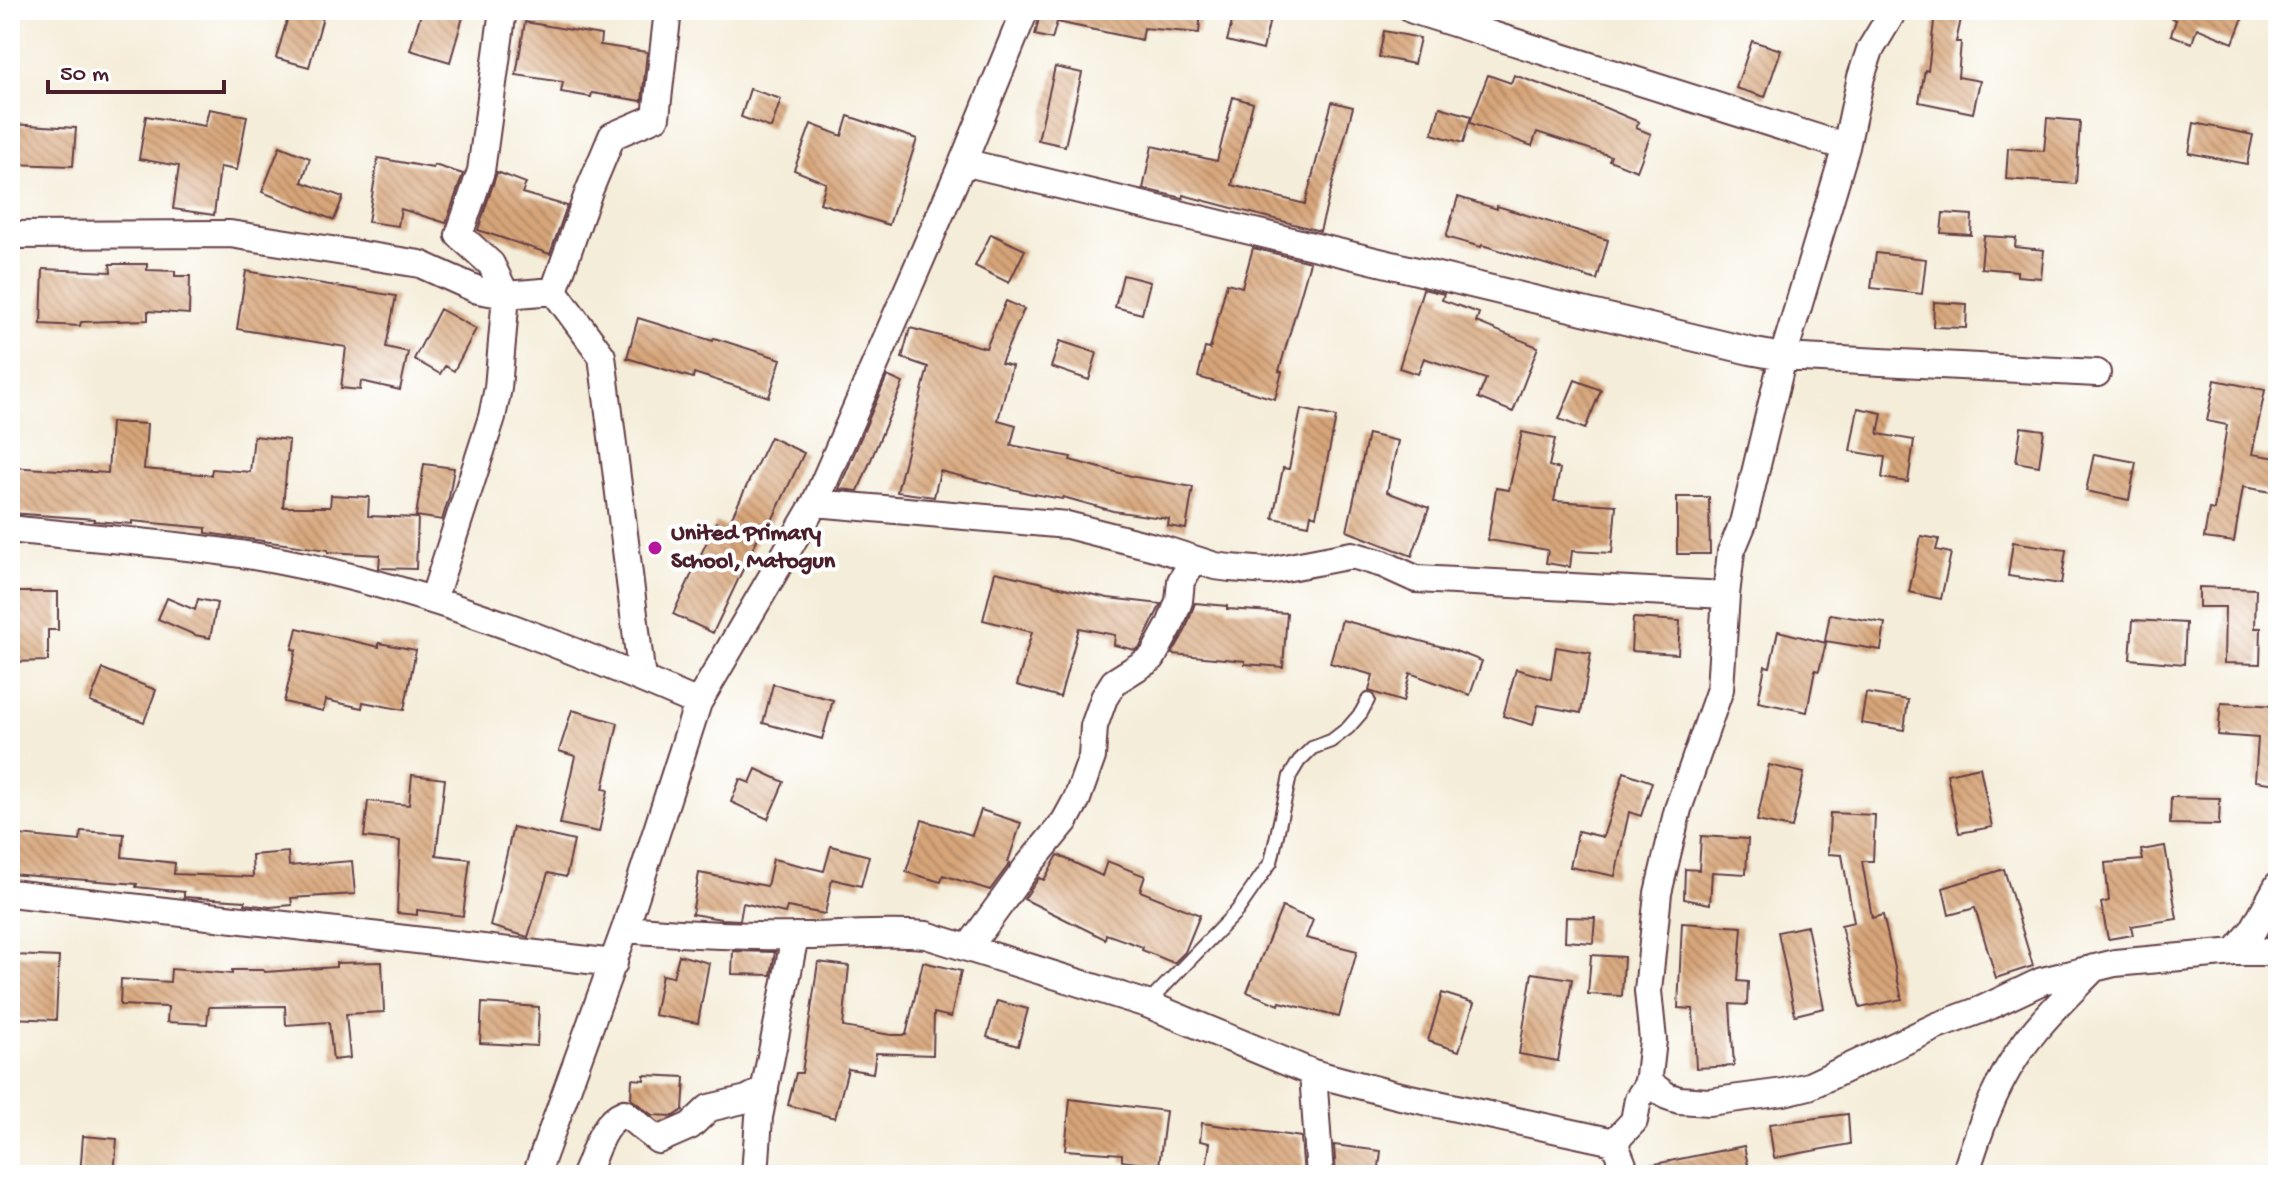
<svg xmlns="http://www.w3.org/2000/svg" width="2288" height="1185" font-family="'Gochi Hand',sans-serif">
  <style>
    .building { fill: url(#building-back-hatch) }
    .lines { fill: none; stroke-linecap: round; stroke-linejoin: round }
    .service-casing { stroke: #643e45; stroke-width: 16 }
    .minor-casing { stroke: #643e45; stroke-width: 30 }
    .service { stroke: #fff; stroke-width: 12 }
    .minor { stroke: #fff; stroke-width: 26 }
    .poi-dot { fill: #b5179e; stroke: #fff; stroke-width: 3 }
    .labels { text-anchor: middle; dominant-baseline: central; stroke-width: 8; stroke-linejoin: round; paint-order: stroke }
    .poi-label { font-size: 24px; font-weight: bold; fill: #4a1f2b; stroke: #fff; text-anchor: start }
  </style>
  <defs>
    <pattern id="building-back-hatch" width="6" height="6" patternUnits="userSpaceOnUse" patternTransform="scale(2)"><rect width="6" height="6" fill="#d7a579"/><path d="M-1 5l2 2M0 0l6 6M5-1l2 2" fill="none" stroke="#b08663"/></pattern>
  </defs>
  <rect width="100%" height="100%" fill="#fff"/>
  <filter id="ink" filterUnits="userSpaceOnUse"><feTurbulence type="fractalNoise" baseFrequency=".0125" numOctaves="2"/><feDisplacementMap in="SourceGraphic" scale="16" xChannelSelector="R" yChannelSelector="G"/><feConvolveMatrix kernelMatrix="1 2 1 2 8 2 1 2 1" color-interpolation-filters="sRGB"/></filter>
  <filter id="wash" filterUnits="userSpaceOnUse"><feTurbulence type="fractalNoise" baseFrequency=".006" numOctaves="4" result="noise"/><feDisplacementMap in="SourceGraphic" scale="32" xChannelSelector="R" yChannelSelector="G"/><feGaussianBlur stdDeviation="1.8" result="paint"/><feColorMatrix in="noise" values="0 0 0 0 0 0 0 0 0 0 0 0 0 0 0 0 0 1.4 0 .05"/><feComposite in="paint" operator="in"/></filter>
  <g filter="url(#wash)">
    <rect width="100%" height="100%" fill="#f4edd9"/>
    <g id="blocks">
      <path class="building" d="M290,10H325L309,67L276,58Z
        M422,10H465L450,62L410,50Z
        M1041,10H1201L1199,33L1144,28L1142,40L1057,22L1052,39L1035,35Z
        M1235,10H1272L1263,50L1227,41Z
        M2153,10H2246L2233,43L2197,28L2192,43L2171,35L2176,20Z
        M1935,14L1961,19L1956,42H1961L1958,77L1980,81L1973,113L1919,102L1925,70L1928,71Z
        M525,22L601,35L600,45L647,52L642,101L592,93L591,97L561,92L563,82L516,75Z
        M1384,31L1420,38L1414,64L1379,57Z
        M1752,41L1781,50L1765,97L1736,88Z
        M1055,67L1082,73L1065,146L1038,140Z
        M1488,75L1511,83L1514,75L1596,104L1639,122L1636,128L1651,134L1637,171L1609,160L1611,156L1537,132L1532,146L1470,123Z
        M750,89L781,99L771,128L741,117Z
        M1233,97L1253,103L1232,185L1305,204L1332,102L1353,107L1320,231L1183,195V198L1143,189L1152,146L1217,161Z
        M1440,107L1471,116L1463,143L1432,134Z
        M209,109L247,116L237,170L220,167L214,215L173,209L179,166L139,159L146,116L205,126Z
        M848,116L917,139L889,225L820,203L826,183L794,170L811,124L842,136Z
        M2047,118L2080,121L2076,184L2006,179L2008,148L2044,151Z
        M2194,123L2253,135L2247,164L2189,153Z
        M11,124L76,128L73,166L10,164Z
        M280,146L310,158L302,182L343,197L334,220L262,192Z
        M378,158L433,168L434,165L463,174L446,223L401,209L398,226L368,222Z
        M497,172L526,183L522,193L567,206L550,254L478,230Z
        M1458,197L1497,209V206L1608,240L1597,280L1482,245L1481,247L1446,237Z
        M1943,213L1972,215L1971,235L1941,233Z
        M991,234L1025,250L1009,283L975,266Z
        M1984,236L2016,238L2015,247L2044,250L2041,278L2017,276V271L1981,268Z
        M1253,248L1310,262L1279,371L1282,372L1275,399L1198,377L1205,348L1210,349L1227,283L1242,287Z
        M1876,253L1926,259L1922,294L1871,288Z
        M110,264H147V270L175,271V276H190L189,314L148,311V320L81,322L80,326L41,324L43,269L111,272Z
        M246,271L396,296L386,347L408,352L400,390L361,381L360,390L341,388L346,347L237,329Z
        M1123,275L1150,282L1142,314L1115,307Z
        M1423,289L1444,294L1442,300L1479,313L1476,322L1538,347L1513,412L1478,398L1486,379L1424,358L1418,374L1399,368Z
        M1006,301L1024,309L1001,363L1012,366L998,420L1016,425L1011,445L1071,457L1070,460L1135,477L1193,487L1186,529L1168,526L1169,519L1113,511L1063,497L1062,499L1028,493L940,471L934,497L897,492L928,367L902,358L910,328L986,348Z
        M1934,302L1967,304L1966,328L1933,327Z
        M440,309L476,329L454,371L445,366L440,374L414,359Z
        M638,318L713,341L714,338L781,359L769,397L694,373L693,378L627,358Z
        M1060,341L1097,353L1089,380L1051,367Z
        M887,376L903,383L858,491L839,489Z
        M1575,380L1601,390L1585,429L1559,419Z
        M2215,380L2265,390L2252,454L2278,458L2272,492L2243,487L2234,542L2204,538L2209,509L2214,510L2227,425L2207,421Z
        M1858,408L1882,413L1878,434L1914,440L1908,482L1882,478L1885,457L1850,451Z
        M1301,409L1336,417L1316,516L1311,514L1309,525L1273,518L1283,468L1289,469Z
        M111,422L147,424L144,469L211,475L212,469L250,472L254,436L289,440L283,507H330L331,495L369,497L368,516L418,518L416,569L379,568L380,555L328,552V550L206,533V528L132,521V524L94,521V519L10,513V467L108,473Z
        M2021,427L2044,430L2039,466L2016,462Z
        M1522,432L1555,439L1549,466L1560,469L1554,501L1616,505L1612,553L1572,551L1570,567L1546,563L1548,550L1488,540L1496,488L1509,490Z
        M1368,434L1398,441L1387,492L1429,508L1412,556L1347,531Z
        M770,437L804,453L766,533L761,531L713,633L673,614L716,522L727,527Z
        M2094,454L2136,462L2129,500L2086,491Z
        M424,464L454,468L449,497L442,520L416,516Z
        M1677,497H1709L1710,554H1677Z
        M1921,536L1939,539L1936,550L1951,553L1941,599L1909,592Z
        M2013,542L2066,550L2061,584L2008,576Z
        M995,572L1108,598L1161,604L1140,647L1135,650L1114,645L1115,635L1079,628L1060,697L1017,685L1032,632L983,620Z
        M2199,587L2256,589L2255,628H2261L2260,664L2224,663L2225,607H2199Z
        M10,592H58V630H48V661L10,662Z
        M167,598L195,610L198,599L217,603L210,638L195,635L158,619Z
        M1195,603L1227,606V609L1287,613L1283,667L1245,664V661L1172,654L1185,631Z
        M1830,614L1885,623L1881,650L1825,641Z
        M1633,618L1680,621L1678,654L1631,651Z
        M1342,620L1450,649L1482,661L1470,695L1410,673L1403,702L1369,691L1373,675L1330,663Z
        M2133,620L2186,623L2184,664L2130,659Z
        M297,628L379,647V643L416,650L404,710L363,702L362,708L326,700L323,711L284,702L296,650L292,649Z
        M1778,631L1826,643L1819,671L1815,670L1807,712L1758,702L1765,666L1770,667Z
        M1556,647L1591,653L1581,713L1538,705L1533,725L1503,716L1516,669L1551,679Z
        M103,669L156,690L144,722L90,702Z
        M773,684L833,700L822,739L763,723Z
        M1866,693L1908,700L1904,730L1861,723Z
        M2221,703L2278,706V784L2255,781L2258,738L2218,735Z
        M572,710L618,723L603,789L608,790L599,832L560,824L575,756L559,751Z
        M1769,765L1804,773L1792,828L1757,821Z
        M1980,767L1992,827L1959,833L1947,774Z
        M756,769L784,782L768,819L731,802L740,779L750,783Z
        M1624,772L1652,782L1641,816L1629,812L1615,876L1570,867L1578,831L1603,837Z
        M412,775L445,779L436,855L470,859L463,916L417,910V915L397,913L400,841L364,837L368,801L409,805Z
        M2171,797L2220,798L2219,825L2170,824Z
        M981,810L1021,823L1008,862L1010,863L990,890L943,875L941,882L906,872L922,820L972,835Z
        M1830,813L1875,815L1873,861H1862L1872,918L1883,915L1902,999L1860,1008L1841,925L1854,922L1842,855L1828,854Z
        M513,827L574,841L566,877L548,873L528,937L490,926Z
        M81,831L124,834L122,857L175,863L174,874L253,877L252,855L288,852L289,866L352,861L355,894L291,898L292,905L270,907L245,904V901L184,897V892L136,887L137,884L10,874V834L80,841Z
        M1701,836L1748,839L1746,874L1712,872L1710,904L1684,899L1685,869L1699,870Z
        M831,846L869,856L861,886L832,879L825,914L787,907L785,913L743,903L740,920L721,919L692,914L699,873L767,886L773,859L824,871Z
        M2165,846L2177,919L2131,926L2133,935L2108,939L2101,903L2109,901L2105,863L2143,860L2141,850Z
        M1058,855L1102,876L1107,861L1145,876L1140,891L1200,915L1185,952L1174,963L1142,950L1143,947L1106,934L1105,939L1024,899L1039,878L1044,880Z
        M2004,869L2033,966L1996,978L1975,908L1949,915L1943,888Z
        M1282,907L1313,920L1306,938L1357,951L1339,1017L1280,1002L1279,1005L1247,992Z
        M1566,917L1595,918L1593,943L1565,941Z
        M1682,923L1742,927L1738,981L1748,982L1747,1005L1730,1004L1734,1066L1696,1068L1693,1009L1678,1008Z
        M1807,926L1824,1008L1795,1015L1778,932Z
        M733,951L775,952L771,975L732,974Z
        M14,955L59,957L56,1020L12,1018Z
        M679,955L709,963L698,1023L654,1015L662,975L673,977Z
        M1591,955L1624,957L1622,996L1588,994Z
        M382,962L384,1012L346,1014L350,1058L333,1060L329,1022L286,1025L285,1006L209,1007L207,1024L167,1022L168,1007L120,1005L121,979L170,982L171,969L232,974V970H264L265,972L336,967V963Z
        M818,962L849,966L843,1027L891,1035H906L923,962L961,971L951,1017L934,1013L933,1055L876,1053L873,1073L848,1069L835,1118L788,1105L796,1073H802Z
        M1532,973L1572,979L1558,1061L1519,1054Z
        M1442,993L1474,1003L1459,1051L1428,1041Z
        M997,1001L1028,1009L1018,1046L987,1037Z
        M482,1003L539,1007L537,1046L480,1043Z
        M644,1075L685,1077L683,1110L674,1116L652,1115L631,1099L632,1079L644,1080Z
        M1070,1099L1166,1111L1159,1166L1122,1161V1154L1065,1150Z
        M1848,1114L1850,1144L1774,1158L1769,1124Z
        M1202,1123L1301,1137L1304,1175H1205L1210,1143L1200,1141Z
        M83,1136L117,1139L114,1175H80Z
        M1334,1145L1381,1151L1378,1175H1336Z
        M1744,1146L1750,1175H1646L1645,1166Z"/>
    </g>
  </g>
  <g filter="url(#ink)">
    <use href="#blocks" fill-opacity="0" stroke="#643e45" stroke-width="2"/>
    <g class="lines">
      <g class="service-casing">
        <path id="service" d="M1147,1004L1237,911L1271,862L1290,776L1299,761L1312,748L1331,741L1348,728L1361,713L1368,700"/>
      </g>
      <g class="minor-casing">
        <path id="minor" d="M1413,10L1846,147
          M963,162L1750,351L1783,357L2097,373
          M10,235L230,234L420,264L478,290L506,295L554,291L602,356L642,679
          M554,291L589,191L612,136L656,117L668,10
          M815,503L1067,525L1162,549L1215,566L1230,568L1269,571L1352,555L1383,564L1416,579L1726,595
          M10,529C91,538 172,543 253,556C408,582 554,641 698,703
          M433,600L492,417L498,388L506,295L491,264L459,235L481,171L503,10
          M10,893L614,963
          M625,929C685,934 744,937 804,936C845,936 885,931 926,935L1147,1004L1313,1073L1396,1095L1614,1142
          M969,947L1027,867L1065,821L1077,799L1092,757L1094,726L1104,698L1114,682L1152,658L1170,625L1179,601L1181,581L1194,560
          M2235,952L2253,930L2278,885
          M1313,1073L1320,1175
          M1647,1085H1652L1667,1096L1679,1100L1709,1102L1784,1092L1809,1086L1937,1026L1983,1009L2042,981L2115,963L2235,952H2278
          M536,1175L625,929L698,703L815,503L963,162L1025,10
          M585,1175C595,1154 601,1122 624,1113L658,1140L690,1126L709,1108L747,1099L765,1090
          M755,1175L759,1117L795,936
          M1627,1175L1614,1142L1634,1121L1638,1099L1647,1085L1649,1076L1653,1040L1648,991L1658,893L1678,809L1720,689L1726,595L1731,552L1743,523L1783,357L1846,147L1861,77L1870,50L1894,10
          M1965,1175C1978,1134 1992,1092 2016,1056C2037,1024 2067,996 2094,968"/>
      </g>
      <use href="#service" class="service"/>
      <use href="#minor" class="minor"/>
    </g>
  </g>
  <circle class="poi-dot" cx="655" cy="548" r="8"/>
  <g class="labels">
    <g class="poi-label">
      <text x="671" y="534">United Primary<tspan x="671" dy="28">School, Matogun</tspan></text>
    </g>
  </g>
  <rect width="2288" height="1185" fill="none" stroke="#fff" stroke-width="40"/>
  <path d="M48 80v12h176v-12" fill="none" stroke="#4a1f2b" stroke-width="4"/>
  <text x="60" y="80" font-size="24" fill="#4a1f2b" stroke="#ffffff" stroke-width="6" paint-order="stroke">50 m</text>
</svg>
